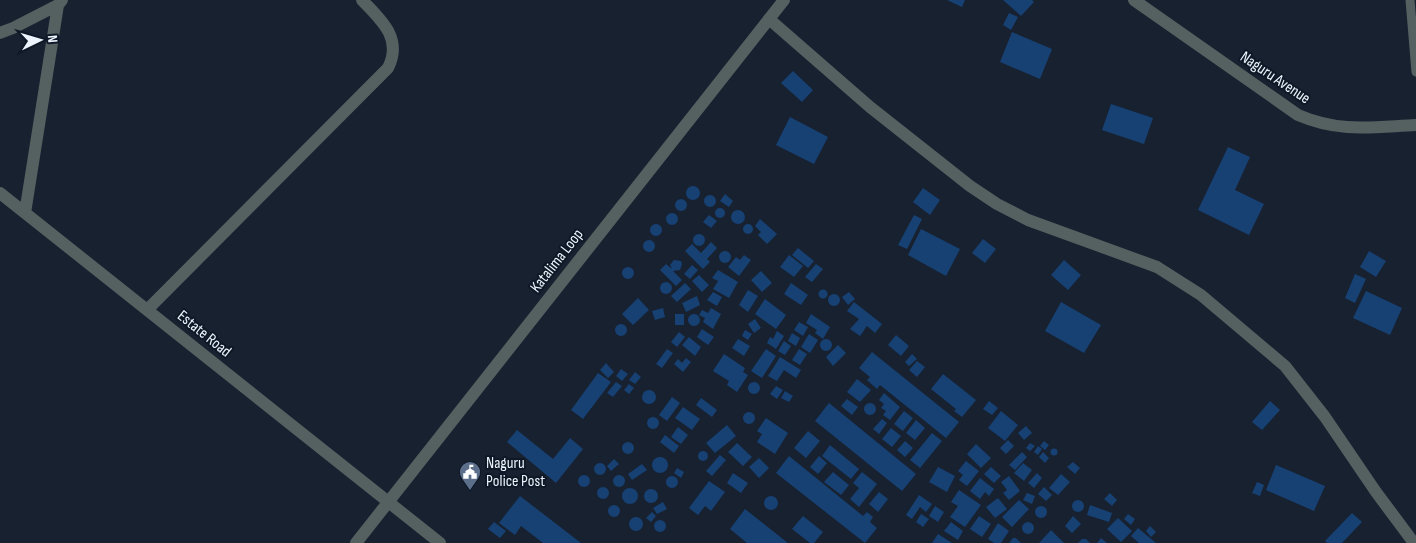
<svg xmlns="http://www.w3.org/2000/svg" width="1416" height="543" font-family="'Sofia Sans Condensed',sans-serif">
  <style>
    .building { fill: #174073 }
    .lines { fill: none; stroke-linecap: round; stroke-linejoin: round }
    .service { stroke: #556061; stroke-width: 9 }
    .minor { stroke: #556061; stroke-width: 12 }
    .tertiary { stroke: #556061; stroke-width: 12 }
    .labels { text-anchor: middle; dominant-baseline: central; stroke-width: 4; stroke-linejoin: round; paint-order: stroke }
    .street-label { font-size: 16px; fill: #edf4fe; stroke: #0e1826 }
    .poi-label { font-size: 16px; fill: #edf4fe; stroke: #0e1826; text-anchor: start }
  </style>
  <rect width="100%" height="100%" fill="#172130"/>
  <path class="building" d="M947,0H965L962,7Z
    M1003,0H1032L1034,2L1021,16Z
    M1009,13L1018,17L1011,30L1003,25Z
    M1012,32L1052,49L1040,79L1000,62Z
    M793,71L813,90L802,102L781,83Z
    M1111,104L1153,118L1144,144L1102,130Z
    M790,117L828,137L814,164L776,145Z
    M1228,147L1250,157L1235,190L1264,204L1249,235L1198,210Z
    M686 193a7 7 0 1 1 14 0a7 7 0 1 1-14 0Z
    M923,188L940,200L930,215L913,202Z
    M725,194L733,201L729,207L720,201Z
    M704 201a6 6 0 1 1 12 0a6 6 0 1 1-12 0Z
    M675 205a6 6 0 1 1 12 0a6 6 0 1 1-12 0Z
    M715 213a5 5 0 1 1 10 0a5 5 0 1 1-10 0Z
    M731 217a7 7 0 1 1 14 0a7 7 0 1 1-14 0Z
    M666 219a6 6 0 1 1 12 0a6 6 0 1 1-12 0Z
    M709,215L717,221L711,228L703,222Z
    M914,215L922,219L907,249L898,245Z
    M760,219L777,234L767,244L758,235L761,232L755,226Z
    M743 229a5 5 0 1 1 10 0a5 5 0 1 1-10 0Z
    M650 230a6 6 0 1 1 12 0a6 6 0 1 1-12 0Z
    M921,229L960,249L946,276L908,255Z
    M693 240a6 6 0 1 1 12 0a6 6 0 1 1-12 0Z
    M983,239L996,249L985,263L972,253Z
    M643 246a6 6 0 1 1 12 0a6 6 0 1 1-12 0Z
    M711,242L717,248L707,259L710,262L703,269L685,251L692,244L701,253Z
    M798,248L814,261L808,268L792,255Z
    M1369,251L1386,261L1376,277L1360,267Z
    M719 257a6 6 0 1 1 12 0a6 6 0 1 1-12 0Z
    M744,255L751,260L739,276L728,267L736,257L740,260Z
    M789,255L803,266L794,277L780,267Z
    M674,260L681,261L682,264L680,270L673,271L682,280L676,286L660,270L666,264L672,269L670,265Z
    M1064,260L1081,275L1068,290L1051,275Z
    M816,264L823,269L812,282L805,277Z
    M692,265L698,270L690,279L684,274Z
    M622 273a6 6 0 1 1 12 0a6 6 0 1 1-12 0Z
    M718,270L738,282L729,298L713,289L718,281L712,278Z
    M761,271L772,283L762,292L751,280Z
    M1355,274L1366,279L1355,303L1345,298Z
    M699,275L709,285L702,292L692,281Z
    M660 288a6 6 0 1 1 12 0a6 6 0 1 1-12 0Z
    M685,283L691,289L677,302L671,296Z
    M791,283L808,295L801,305L784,294Z
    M818.5 294a4.5 4.5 0 1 1 9 0a4.5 4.5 0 1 1-9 0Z
    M748,290L758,296L748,312L739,305Z
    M1366,291L1402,308L1390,335L1353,318Z
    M713,292L722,297L717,306L707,300Z
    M849,292L855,299L848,305L842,297Z
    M828 300a6 6 0 1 1 12 0a6 6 0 1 1-12 0Z
    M697,296L700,305L686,312L682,303Z
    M638,298L649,310L633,325L622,314Z
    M765,299L786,315L776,329L755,314Z
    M854,302L882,324L875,333L867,326L860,336L850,329L859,319L847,311Z
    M1061,302L1101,325L1084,353L1045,331Z
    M663,308L665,317L655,320L652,311Z
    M711,308L721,314L713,329L703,322L705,318L699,315L702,310L708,313Z
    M675,314H684V325H675Z
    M811,314L830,327L823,339L815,333L817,330L806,323Z
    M688 320a6 6 0 1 1 12 0a6 6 0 1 1-12 0Z
    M755,319L761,328L754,333L748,324Z
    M799,322L808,327L803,336L794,330Z
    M615 330a6 6 0 1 1 12 0a6 6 0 1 1-12 0Z
    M702,329L714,337L708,345L697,337Z
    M745,330L752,334L748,340L742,336Z
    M777,331L784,336L776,349L767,343L770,337L773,339Z
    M679,332L685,337L677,347L671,342Z
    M792,333L800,338L796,346L788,341Z
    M809,334L818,340L810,353L801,347Z
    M896,335L909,346L901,356L888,345Z
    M689,337L701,347L695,356L682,345Z
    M738,339L750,346L744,356L732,348Z
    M820 345a6 6 0 1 1 12 0a6 6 0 1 1-12 0Z
    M784,341L791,346L785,355L778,351Z
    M838,345L846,353L833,366L826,357Z
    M667,349L673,353L662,368L656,364Z
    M766,349L776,356L762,378L751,371Z
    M799,349L807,354L800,365L792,360Z
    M872,352L959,422L946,438L880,385L877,389L867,380L870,377L859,368Z
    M724,354L745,368L743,372L748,375L737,392L727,385L729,381L713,371Z
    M912,354L917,359L909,366L905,362Z
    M780,357L801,370L796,378L784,370L777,381L768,376Z
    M686,358L691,362L683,372L674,364L678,359L682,363Z
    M917,361L925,367L917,377L909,370Z
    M606,363L614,372L608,378L600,370Z
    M621,369L628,374L622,381L616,376Z
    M635,372L641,377L635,384L629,380Z
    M598,373L611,382L583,419L571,410Z
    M943,374L976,400L962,417L954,411L956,409L931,389Z
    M857,379L871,390L860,402L847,392Z
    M616,382L622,386L613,397L607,393Z
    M748 388a6 6 0 1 1 12 0a6 6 0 1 1-12 0Z
    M629,384L634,388L629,394L624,390Z
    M776,386L783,390L777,399L770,394Z
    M642 397a7 7 0 1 1 14 0a7 7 0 1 1-14 0Z
    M785,391L793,396L789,402L781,398Z
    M884,393L900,407L890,420L883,415L886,411L881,408L884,404L879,400Z
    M672,397L680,403L667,421L659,415Z
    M701,398L717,410L712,417L696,405Z
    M847,399L858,407L852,415L841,406Z
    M989,401L998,408L992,415L983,409Z
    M1270,401L1280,410L1262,430L1252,422Z
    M829,403L916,474L902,491L815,421Z
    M864 409a6 6 0 1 1 12 0a6 6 0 1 1-12 0Z
    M683,407L700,419L692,430L675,418Z
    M904,411L913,418L903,431L894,424Z
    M1001,411L1018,425L1005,441L988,428Z
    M743 418a6 6 0 1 1 12 0a6 6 0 1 1-12 0Z
    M647 423a6 6 0 1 1 12 0a6 6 0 1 1-12 0Z
    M766,418L788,433L775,454L757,442L762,434L757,431Z
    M882,419L887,423L879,434L873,429Z
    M916,420L925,428L915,440L906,433Z
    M727,425L736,436L715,453L706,443Z
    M1026,426L1032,433L1024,440L1018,433Z
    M678,427L688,435L681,444L671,437Z
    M891,428L901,436L892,447L882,439Z
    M517,430L553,459L570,438L583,449L556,483L507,442Z
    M808,431L820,441L806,458L794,448Z
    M932,433L942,441L920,468L910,460Z
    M665,435L679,446L674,453L660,442Z
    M1008,440L1014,446L1006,454L1000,448Z
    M905,441L913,448L905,457L897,450Z
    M1044,441L1049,445L1045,450L1040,446Z
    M622 448a6 6 0 1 1 12 0a6 6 0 1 1-12 0Z
    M737,443L752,457L743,466L728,452Z
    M1030,443L1035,446L1030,451L1026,448Z
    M976,444L991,458L981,468L967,454Z
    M830,445L859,469L851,479L822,456Z
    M1038,446L1042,449L1038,455L1034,452Z
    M1050.5 452a3.5 3.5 0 1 1 7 0a3.5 3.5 0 1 1-7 0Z
    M698 456a5 5 0 1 1 10 0a5 5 0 1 1-10 0Z
    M1022,452L1027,457L1015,470L1009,465Z
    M1043,452L1049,458L1045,463L1039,457Z
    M720,455L726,460L712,476L706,471Z
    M789,456L863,516L867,512L873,517L870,522L877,528L865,543L776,473Z
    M819,456L827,463L818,474L810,467Z
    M652 465a8 8 0 1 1 16 0a8 8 0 1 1-16 0Z
    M759,458L769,468L759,478L749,467Z
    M614,459L619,464L611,471L607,466Z
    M966,461L979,471L967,486L959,480L963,475L958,471Z
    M1073,462L1080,468L1075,474L1067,467Z
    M1023,463L1032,470L1024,481L1014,473Z
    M594 469a6 6 0 1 1 12 0a6 6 0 1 1-12 0Z
    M642,464L647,470L632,480L628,474Z
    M1276,465L1325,486L1314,511L1266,490Z
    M938,467L955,476L947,492L929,482Z
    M991,467L1001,476L994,483L984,474Z
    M677,468L684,472L681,478L674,473Z
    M833,472L849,485L841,495L824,482Z
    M862,472L877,484L859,507L850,499L859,488L853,483Z
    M733,473L748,483L741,493L727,483Z
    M1037,473L1042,478L1034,488L1028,483Z
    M1061,474L1070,482L1058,495L1049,488Z
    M613 481a6 6 0 1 1 12 0a6 6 0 1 1-12 0Z
    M578 481a6 6 0 1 1 12 0a6 6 0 1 1-12 0Z
    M1009,476L1020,491L1009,500L1003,493L1007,490L1001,482Z
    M666 482a6 6 0 1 1 12 0a6 6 0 1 1-12 0Z
    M980,478L994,489L989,496L985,492L980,499L970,491Z
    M709,481L725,492L711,511L705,506L698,515L689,508Z
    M1257,482L1264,485L1260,496L1252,493Z
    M1044,487L1052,495L1046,501L1038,494Z
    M597 493a6 6 0 1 1 12 0a6 6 0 1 1-12 0Z
    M622 496a8 8 0 1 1 16 0a8 8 0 1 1-16 0Z
    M644 496a7 7 0 1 1 14 0a7 7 0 1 1-14 0Z
    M959,490L981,505L965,527L950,517L958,506L951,502Z
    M879,492L888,499L878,512L869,504Z
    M1027,493L1035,496L1032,504L1023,500Z
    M1110,493L1117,500L1112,506L1104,499Z
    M919,495L932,504L926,512L920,507L912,519L906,515Z
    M520,496L581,543H543L521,526L515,535L499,523Z
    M764 503a7 7 0 1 1 14 0a7 7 0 1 1-14 0Z
    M998,498L1007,509L995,518L986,507Z
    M1019,500L1029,509L1012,527L1002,517Z
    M1072 506a6 6 0 1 1 12 0a6 6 0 1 1-12 0Z
    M663,502L667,509L657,514L653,508Z
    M1090,505L1112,513L1109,522L1087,515Z
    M608 511a6 6 0 1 1 12 0a6 6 0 1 1-12 0Z
    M935,506L944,512L938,522L929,516Z
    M1035 512a6 6 0 1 1 12 0a6 6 0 1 1-12 0Z
    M745,509L788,543H747L730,529Z
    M652,512L656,516L651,522L646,518Z
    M1352,513L1362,522L1342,543H1327L1325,541Z
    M921,514L929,519L923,527L916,522Z
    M1128,514L1135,519L1131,525L1124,519Z
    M803,516L823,532L814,543H810L792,529Z
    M979,516L991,524L982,537L970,529Z
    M1073,516L1081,524L1072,533L1065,526Z
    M629 524a7 7 0 1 1 14 0a7 7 0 1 1-14 0Z
    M1118,518L1132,531L1121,542L1107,529Z
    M654 526a6 6 0 1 1 12 0a6 6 0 1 1-12 0Z
    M494,522L506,531L500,538L488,529Z
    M951,522L963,531L958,540L944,531Z
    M1022 528a6 6 0 1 1 12 0a6 6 0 1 1-12 0Z
    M998,523L1009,531L1001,543H994L988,539Z
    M1150,526L1156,532L1151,537L1146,531Z
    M1138,528L1156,543H1139L1131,536Z
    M1051,530L1064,543H1039Z
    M938,534L952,543H932Z
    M1013,538H1016L1021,543H1009Z
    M1101,538L1107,543H1097Z
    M1082,539H1086L1090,543H1078Z"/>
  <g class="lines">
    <path class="service" d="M1410,0L1416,72"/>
    <path class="minor" d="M1134,0L1298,115C1340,133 1372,127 1416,125
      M769,19L870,107L970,186L997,204L1028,220L1157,267L1201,295L1285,366L1325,417L1376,492L1414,543
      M0,33L13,28L58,5L62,0
      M0,193L440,543
      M25,213L58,5
      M147,310L388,68C403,38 381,20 362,0"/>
    <path class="tertiary" d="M356,543L784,0"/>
  </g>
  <defs>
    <g id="civic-pin" transform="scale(1.125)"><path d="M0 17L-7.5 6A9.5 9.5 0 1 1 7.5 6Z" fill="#5c6f8a" stroke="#0e1826"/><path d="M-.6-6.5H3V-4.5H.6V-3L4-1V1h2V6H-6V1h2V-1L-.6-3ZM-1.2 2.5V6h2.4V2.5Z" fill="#fff"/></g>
  </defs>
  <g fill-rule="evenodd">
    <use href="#civic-pin" x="470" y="472"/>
  </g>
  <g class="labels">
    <g class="street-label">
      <text transform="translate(1275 78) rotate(34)">Naguru Avenue</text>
      <text transform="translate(557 261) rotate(-52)">Katalima Loop</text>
      <text transform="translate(204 334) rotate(39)">Estate Road</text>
    </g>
    <g class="poi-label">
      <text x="486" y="463">Naguru<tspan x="486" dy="18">Police Post</tspan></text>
    </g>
  </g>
  <g transform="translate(40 40) rotate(85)" stroke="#0e1826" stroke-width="4" paint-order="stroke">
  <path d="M0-4L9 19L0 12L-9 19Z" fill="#edf4fe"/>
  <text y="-8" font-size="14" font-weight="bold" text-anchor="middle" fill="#edf4fe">N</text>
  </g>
</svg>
